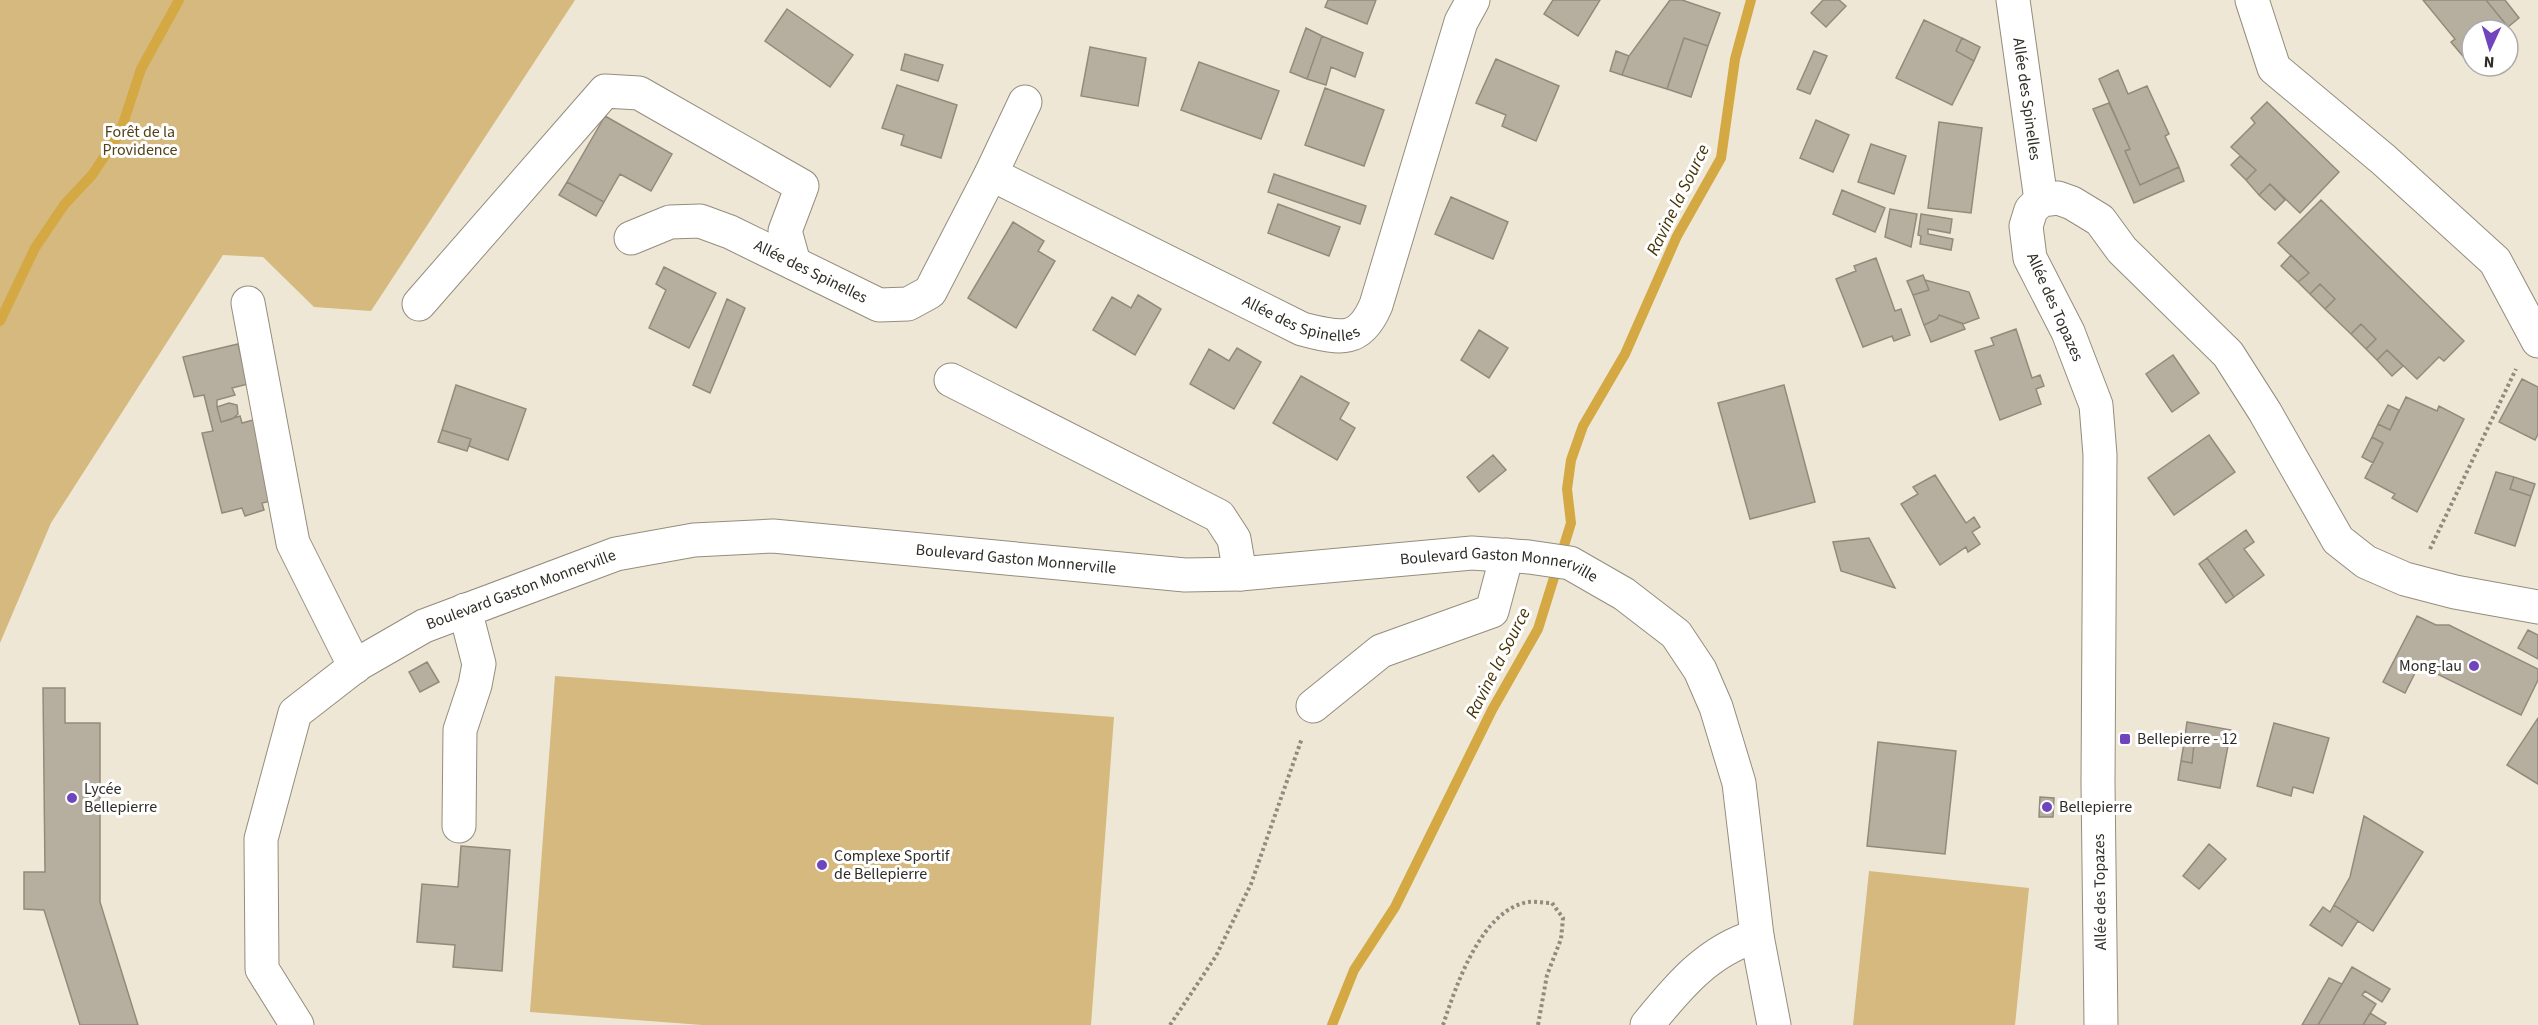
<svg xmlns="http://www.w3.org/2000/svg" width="2538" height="1025" font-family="'Source Sans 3',sans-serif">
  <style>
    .green { fill: #d5b97e }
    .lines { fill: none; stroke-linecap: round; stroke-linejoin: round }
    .stream { stroke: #d4a943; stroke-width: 10 }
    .building { fill: #b6af9f; stroke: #928b7b; stroke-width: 1.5 }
    .minor-casing { stroke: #948d7d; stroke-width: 35 }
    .major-casing { stroke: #948d7d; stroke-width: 35 }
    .path { stroke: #908b7f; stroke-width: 4; stroke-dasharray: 3 3; stroke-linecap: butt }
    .minor { stroke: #fff; stroke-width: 33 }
    .major { stroke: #fff; stroke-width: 33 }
    .poi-dot { fill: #6f44bc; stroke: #fff; stroke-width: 2 }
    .labels { text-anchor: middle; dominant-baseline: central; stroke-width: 6; stroke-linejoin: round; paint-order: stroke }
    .street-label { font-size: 16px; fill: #2f2c26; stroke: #fff }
    .park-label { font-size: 16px; fill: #534117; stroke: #fff }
    .poi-label { font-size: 16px; fill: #2f2c26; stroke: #fff; text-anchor: start }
    .water-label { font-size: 18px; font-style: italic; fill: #463508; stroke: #fff }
  </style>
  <rect width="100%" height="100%" fill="#efe7d6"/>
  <path class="green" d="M0,0H575L371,311L314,307L263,257L223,255L51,523L0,643Z
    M555,676L1114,717L1091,1025H702L530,1012Z
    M1869,871L2029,888L2015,1025H1853Z"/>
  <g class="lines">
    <path class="stream" d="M0,321L35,248L64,205L92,175L120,133L141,69L179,0
      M1332,1025L1354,970L1395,907L1492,710L1538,629L1571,523L1567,489L1571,460L1583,426L1625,354L1677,236L1721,158L1735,59L1751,0"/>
  </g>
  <path class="building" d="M1328,0H1376L1367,24L1325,7Z
    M1553,0H1600L1578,36L1544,14Z
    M1670,0H1682L1720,13L1708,46L1684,38L1667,89L1622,75L1629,56Z
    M1823,0H1839L1846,6L1826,27L1811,13Z
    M2423,0H2486L2508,27L2504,30H2472V57L2467,61L2451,42L2455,39Z
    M2486,0H2505L2519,18L2508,27Z
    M787,9L853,55L830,87L765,41Z
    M1924,20L1962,38L1956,51L1974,61L1952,105L1896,78Z
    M1306,28L1322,36L1307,79L1290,72Z
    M1322,36L1363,53L1355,77L1331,67L1326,85L1307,79Z
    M1684,38L1708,46L1691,97L1667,89Z
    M1962,38L1980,47L1974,61L1956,51Z
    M1090,47L1146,58L1138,106L1081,96Z
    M1616,51L1629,56L1622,75L1610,71Z
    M1814,51L1827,56L1810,94L1797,89Z
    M905,54L943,65L938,81L901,70Z
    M1496,59L1559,86L1536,141L1502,126L1506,115L1476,103Z
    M1199,62L1279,91L1261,139L1181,110Z
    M2118,70L2128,94L2147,86L2169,134L2165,136L2179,167L2140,185L2125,151L2130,149L2099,79Z
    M897,85L957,105L941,158L901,145L904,135L882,128Z
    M1325,88L1384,110L1364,166L1305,145Z
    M2267,102L2339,172L2300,213L2270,184L2259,195L2246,180L2256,170L2231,147L2255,123L2251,118Z
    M2109,103L2130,149L2125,151L2140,185L2179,167L2184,181L2134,203L2093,109Z
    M605,116L672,154L651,191L620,174L604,202L567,182Z
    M1816,120L1849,135L1833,172L1800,158Z
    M1939,122L1982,128L1971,213L1928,208Z
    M1871,144L1906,156L1894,194L1858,182Z
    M2240,156L2256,170L2246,180L2231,165Z
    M1274,174L1366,206L1360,224L1268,192Z
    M567,182L604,202L596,216L559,195Z
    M2270,184L2285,200L2275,210L2259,195Z
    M1842,190L1885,208L1875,232L1833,214Z
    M1451,197L1508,222L1493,259L1435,234Z
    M2321,200L2464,341L2444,361L2439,357L2417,379L2387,350L2377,360L2366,349L2376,339L2361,324L2351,334L2325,309L2335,299L2320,284L2310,294L2298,282L2309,273L2278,243Z
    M1278,204L1340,227L1329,256L1268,233Z
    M1890,209L1917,214L1911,247L1885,237Z
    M1921,214L1952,219L1950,233L1928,229V234L1953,239L1951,250L1920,244L1921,236L1918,235Z
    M1013,222L1044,241L1038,251L1055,261L1016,328L968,298Z
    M2291,255L2309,273L2298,282L2281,266Z
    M1876,258L1895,311L1901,309L1910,335L1894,341L1892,336L1863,347L1836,279L1856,271L1854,266Z
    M664,267L716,293L689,348L649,328L666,290L656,284Z
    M1923,275L1929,290L1913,295L1907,281Z
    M1925,280L1969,292L1979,318L1963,324L1939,315L1937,319L1924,325L1913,295L1929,290Z
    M2320,284L2335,299L2325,309L2310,294Z
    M1138,295L1161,309L1135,355L1093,330L1112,297L1131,308Z
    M727,299L745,308L710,393L693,385Z
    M1939,315L1962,323L1965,329L1931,342L1924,325L1937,319Z
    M2361,324L2376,339L2366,349L2351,334Z
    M2016,329L2032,378L2040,375L2044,386L2036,389L2041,404L2000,420L1975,351L1994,345L1991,338Z
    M1479,330L1508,348L1489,378L1461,360Z
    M238,344L248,384L232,388L235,395L217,400V407L221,422L240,416L242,423L257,419L276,500L262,503L264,510L245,516L242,508L222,513L202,433L213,431L204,395L194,397L183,357Z
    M1237,348L1261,362L1234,409L1190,384L1209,349L1229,361Z
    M2387,350L2403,366L2392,376L2377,360Z
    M2173,355L2199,393L2172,412L2146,374Z
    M1301,376L1349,403L1340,419L1355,428L1337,460L1273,423Z
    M2522,379L2538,387V434L2535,440L2499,422Z
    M456,385L526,409L508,460L469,446L471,439L442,430Z
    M1784,385L1815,502L1750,519L1718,403Z
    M2406,397L2437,411L2439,406L2464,419L2417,512L2392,498L2395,494L2365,478L2383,443L2372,437L2378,424L2390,430Z
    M229,403L237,405L238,414L232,419L221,422L217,407Z
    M2388,405L2399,410L2390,430L2378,424Z
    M442,430L471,439L467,451L438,442Z
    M2209,435L2235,472L2174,515L2148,478Z
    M2372,437L2383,443L2373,463L2362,457Z
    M1493,455L1506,470L1479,492L1467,477Z
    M2496,472L2514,477L2510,489L2531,496L2515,546L2475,533Z
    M1935,475L1966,523L1974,517L1980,527L1972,532L1980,544L1968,552L1966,547L1940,565L1901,504L1918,494L1913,487Z
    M2514,477L2535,484L2531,496L2510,489Z
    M2246,530L2254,542L2244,549L2264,575L2234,597L2207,558Z
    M1869,538L1895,588L1841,571L1833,542Z
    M2207,558L2234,597L2226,603L2199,564Z
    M2417,616L2436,625H2449L2538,669V680L2521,715L2419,665L2405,693L2383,682Z
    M2528,630L2538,635V659L2518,648Z
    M427,662L439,682L420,692L409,672Z
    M43,688H65V723H100V902L138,1025H80L44,910L24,909V872H45Z
    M2538,718V784L2507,765Z
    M2187,722L2231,730L2220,788L2178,780L2181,761L2192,763L2194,744L2184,743Z
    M2274,723L2329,738L2313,793L2293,787L2291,796L2257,786Z
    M1878,742L1956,751L1945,854L1867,846Z
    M2184,743L2194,744L2192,763L2181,761Z
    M2040,797L2054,798L2053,817H2039Z
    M2364,816L2423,852L2373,931L2334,905L2350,877Z
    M2209,844L2226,859L2199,889L2183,876Z
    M461,846L510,850L502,971L453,967L455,945L417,942L422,884L458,887Z
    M2334,905L2358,921L2342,946L2310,925L2323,907L2330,912Z
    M2352,967L2390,989L2382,1002L2365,991L2362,995L2376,1004L2363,1025H2318Z
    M2329,978L2342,984L2318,1025H2302Z
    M2370,1013L2386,1023L2384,1025H2363Z"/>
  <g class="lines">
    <g class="minor-casing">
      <g id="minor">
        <path id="s1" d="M2013,0L2041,200"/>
        <path d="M2252,0L2274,68L2384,160L2495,261L2538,341"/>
        <path id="s2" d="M991,174L1302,329C1339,338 1359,345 1376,305L1461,22L1473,0"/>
        <path id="s3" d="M631,238L670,222L700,221L730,232L879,305L908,304L930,292L991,174L1025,102"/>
        <path d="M248,303L293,543L355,667"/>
        <path d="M419,304L605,91L639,93L802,186L785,231L794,263"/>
        <path d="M951,380L1219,516L1234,539L1240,574"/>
        <path d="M1313,706L1381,651L1492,611L1507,555"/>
        <path d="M459,826L460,730L475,685L479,664L465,610"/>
        <path id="s4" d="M297,1025L262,969L261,839L295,713L358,664L424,626L616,554L694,540L773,536L1185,575L1240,574L1472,553L1529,557L1570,563L1624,594L1676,634L1700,670L1716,707L1739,783L1757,936L1774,1025"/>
        <path d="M1647,1025C1678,987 1708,950 1757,936"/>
      </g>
    </g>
    <g class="major-casing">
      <path id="major" d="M2101,1025L2098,783L2100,455L2096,405L2068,332L2030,258L2026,226L2031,210L2041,200L2058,198L2072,203L2100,220L2122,250L2228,354L2265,412L2338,540L2366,562L2405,579L2455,592L2538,607"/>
    </g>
    <path class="path" d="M2430,549L2516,369
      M1170,1025L1216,956L1251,884L1302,738
      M1443,1025C1456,986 1481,910 1528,902C1535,901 1544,903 1552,903L1563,918L1561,939L1547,975L1538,1025"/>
    <use href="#minor" class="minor"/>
    <use href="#major" class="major"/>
  </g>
  <g class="poi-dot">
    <circle cx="2474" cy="666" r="6"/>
    <rect x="2119" y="733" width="12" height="12" rx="3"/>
    <circle cx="72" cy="798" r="6"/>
    <circle cx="2047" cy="807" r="6"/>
    <circle cx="822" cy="865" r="6"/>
  </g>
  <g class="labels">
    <g class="street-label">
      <text stroke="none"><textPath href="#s1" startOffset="100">Allée des Spinelles</textPath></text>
      <text stroke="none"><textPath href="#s3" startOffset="194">Allée des Spinelles</textPath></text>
      <text transform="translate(2055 307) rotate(66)">Allée des Topazes</text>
      <text stroke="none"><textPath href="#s2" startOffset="344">Allée des Spinelles</textPath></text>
      <text stroke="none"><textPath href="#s4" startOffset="1090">Boulevard Gaston Monnerville</textPath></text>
      <text stroke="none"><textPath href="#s4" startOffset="1576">Boulevard Gaston Monnerville</textPath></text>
      <text stroke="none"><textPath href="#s4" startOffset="586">Boulevard Gaston Monnerville</textPath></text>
      <text transform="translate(2100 892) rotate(-91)">Allée des Topazes</text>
    </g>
    <g class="park-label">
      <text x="140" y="132">Forêt de la<tspan x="140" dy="18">Providence</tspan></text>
    </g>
    <g class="poi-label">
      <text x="2462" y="666" text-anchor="end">Mong-lau</text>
      <text x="2137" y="739">Bellepierre - 12</text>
      <text x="84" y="789">Lycée<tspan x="84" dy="18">Bellepierre</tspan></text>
      <text x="2059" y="807">Bellepierre</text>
      <text x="834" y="856">Complexe Sportif<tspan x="834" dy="18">de Bellepierre</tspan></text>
    </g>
    <g class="water-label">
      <text transform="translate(1678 200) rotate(-64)">Ravine la Source</text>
      <text transform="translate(1498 663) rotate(-63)">Ravine la Source</text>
    </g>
  </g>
  <g transform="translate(2490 48) rotate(184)"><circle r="28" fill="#ffffff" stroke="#acaba8" stroke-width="1.5"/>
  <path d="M0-4.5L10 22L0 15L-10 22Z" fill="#6f44bc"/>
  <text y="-9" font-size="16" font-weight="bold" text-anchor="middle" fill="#2f2c26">N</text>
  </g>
</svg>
